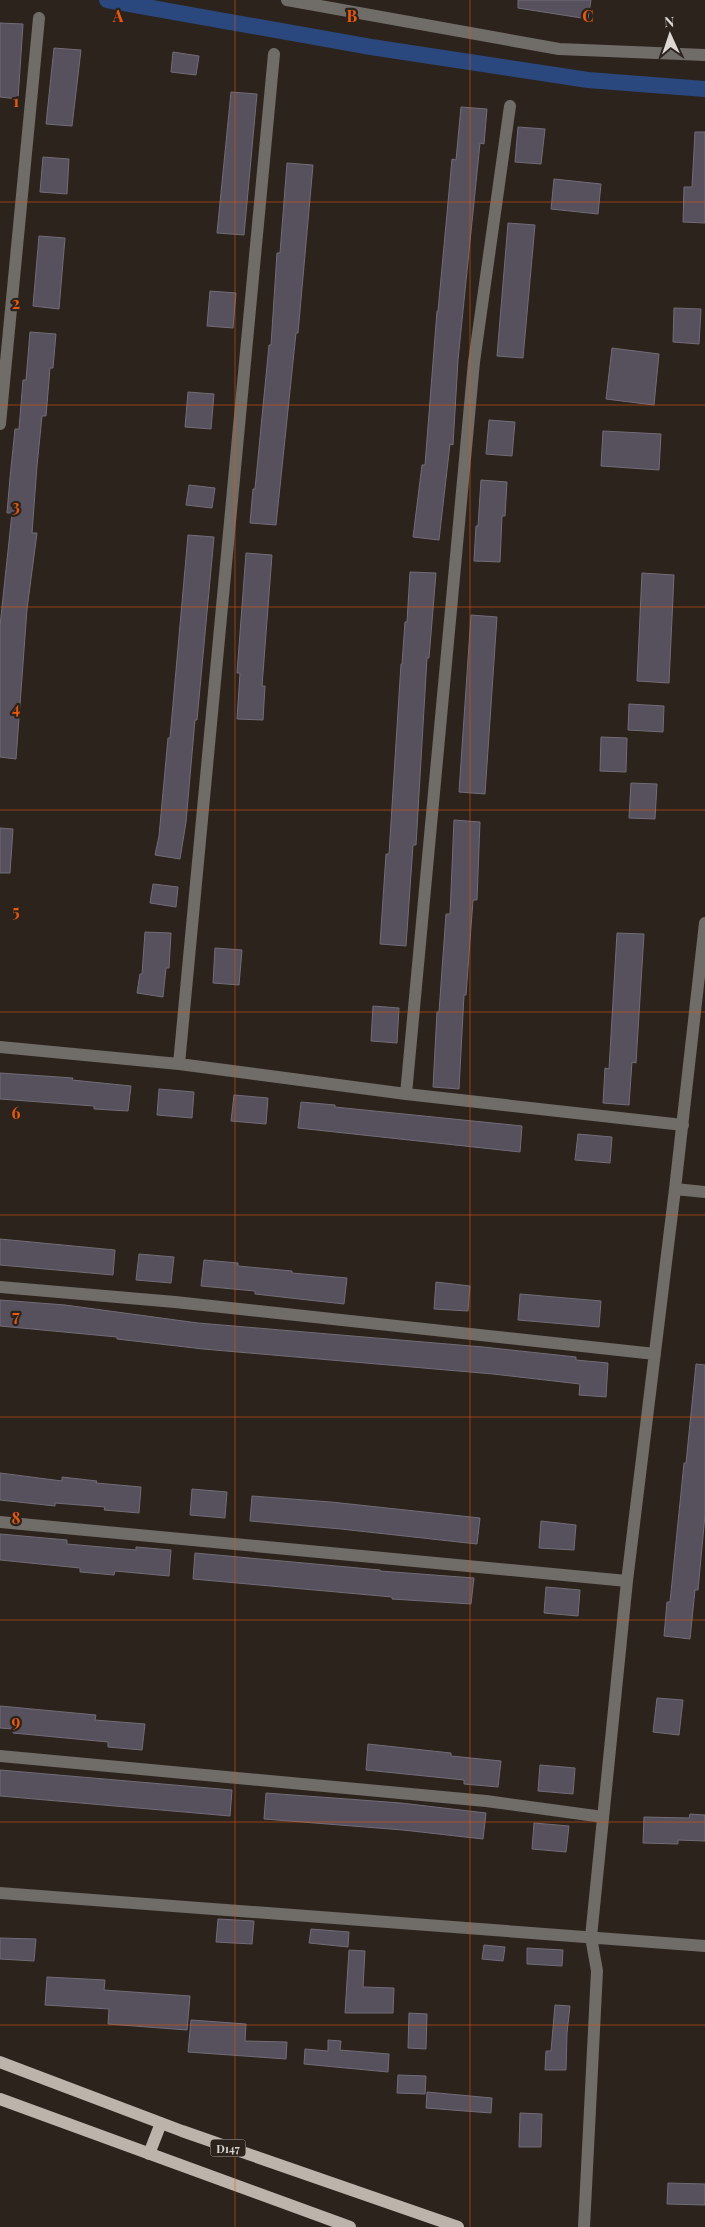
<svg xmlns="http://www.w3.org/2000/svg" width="705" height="2227" font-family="'Playfair Display',serif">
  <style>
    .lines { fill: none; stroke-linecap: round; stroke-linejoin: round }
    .canal { stroke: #2a487e; stroke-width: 16 }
    .building { fill: #56515c; stroke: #716c77 }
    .minor { stroke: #706c68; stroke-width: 12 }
    .major { stroke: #bcb4ab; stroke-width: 12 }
    .grid { fill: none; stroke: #e8590c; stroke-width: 1; stroke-opacity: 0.55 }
    .labels { text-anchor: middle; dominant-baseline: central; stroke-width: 4.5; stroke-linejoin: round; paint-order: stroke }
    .shield { fill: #2d231d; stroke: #a8a19c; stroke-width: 1 }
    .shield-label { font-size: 11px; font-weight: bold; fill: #ddd7d3 }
    .grid-label { font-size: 16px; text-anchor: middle; font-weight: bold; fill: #e8590c; stroke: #2d231d; stroke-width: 4.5; stroke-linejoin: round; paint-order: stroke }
  </style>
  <rect width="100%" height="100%" fill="#2d231d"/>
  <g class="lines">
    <path class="canal" d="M107,0L371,47L588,80L705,89"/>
  </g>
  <path class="building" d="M518,0H591L588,19L518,8Z
    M0,23L23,24L18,99L0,97Z
    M54,48L81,50L72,126L46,124Z
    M173,52L199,56L196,75L171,72Z
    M231,92L257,94L244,235L217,233Z
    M461,107L487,109L484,144L480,143L458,360L453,445L450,444L439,540L413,537L422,465H425L437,311H438L452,159L456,160Z
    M518,127L545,129L541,164L515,162Z
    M695,132H705V223L683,222L684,187H692Z
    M43,157L69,159L67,194L40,192Z
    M287,163L313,165L298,333H296L276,525L250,523L253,489H255L269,345H271L277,253H280Z
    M554,179L601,184L598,214L551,209Z
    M508,223L535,225L523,358L497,356Z
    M39,236L65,238L59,309L33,306Z
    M210,291L236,293L233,328L207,326Z
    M674,308L701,309L699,344L673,342Z
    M30,332L56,334L53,368H50L46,416H42L37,466L32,533H37L27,609L16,759L0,757V626L12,513H7L10,478L15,429H19L23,380H26Z
    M612,348L659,354L654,405L606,399Z
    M188,392L214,394L211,429L185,427Z
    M489,420L515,422L512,456L486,454Z
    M603,431L661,434L659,470L601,466Z
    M481,480L507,482L505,516H502L500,562L474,561L476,526H478Z
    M189,485L215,488L212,508L186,505Z
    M188,535L214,537L197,720H195L186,822L180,859L155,855L159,836L168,738H170Z
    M246,553L272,555L262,686H265L263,720L237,719L240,673H237Z
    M410,572L436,573L429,658H427L416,845H413L406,946L380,944L386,854H389L401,664H402L405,622H407Z
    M642,573L674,575L669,683L637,681Z
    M471,615L497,617L485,794L459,792Z
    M629,704L664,706L663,732L628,730Z
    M601,737L627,738L626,772L600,771Z
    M631,783L657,784L655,819L629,818Z
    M454,820L480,822L477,900H473L466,995H464L459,1089L433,1087L437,1012H439L446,914H450Z
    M0,828L13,829L10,873H0Z
    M153,884L178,887L176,907L150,903Z
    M145,932L171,933L169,968H166L163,997L137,993L140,974H142Z
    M617,933L644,934L636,1063L632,1062L629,1105L603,1103L605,1068L609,1069Z
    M215,948L242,950L239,985L213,983Z
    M373,1006L399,1008L397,1043L371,1041Z
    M0,1073L73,1078L72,1080L131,1086L128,1111L94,1109V1106L0,1099Z
    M159,1089L194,1092L192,1118L157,1115Z
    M234,1095L268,1098L266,1124L231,1121Z
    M301,1102L335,1105V1107L522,1126L520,1152L298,1128Z
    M578,1134L612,1137L610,1163L575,1160Z
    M0,1239L115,1250L113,1275L0,1265Z
    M139,1254L174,1257L171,1283L136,1280Z
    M204,1260L238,1263V1266L292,1271V1273L347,1278L344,1304L255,1294V1291L201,1286Z
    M436,1282L470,1286L468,1311L434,1309Z
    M520,1294L601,1301L599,1327L518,1320Z
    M0,1300L65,1305L198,1323L483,1347L576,1357V1360L608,1363L606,1397L579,1395L580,1384L493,1374L203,1349L117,1339V1337L0,1326Z
    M696,1364L705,1365V1515L698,1590H695L690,1639L664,1636L667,1602H670L684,1463H686Z
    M0,1473L62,1481V1477L97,1481L96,1483L141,1487L139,1513L104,1510L105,1507L55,1503V1506L0,1500Z
    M192,1489L227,1492L225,1518L190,1515Z
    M252,1496L331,1502L480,1518L477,1544L341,1529L250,1521Z
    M541,1521L576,1525L574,1550L539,1548Z
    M0,1534L67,1540V1544L136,1550V1547L171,1550L169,1576L115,1571L114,1575L80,1572V1568L0,1560Z
    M195,1553L380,1570V1571L474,1578L471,1604L392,1599V1597L193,1579Z
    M546,1587L580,1590L578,1616L544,1613Z
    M657,1698L683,1700L679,1735L653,1732Z
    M0,1706L96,1715L95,1720L145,1724L142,1750L108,1747V1742L13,1733V1729L0,1728Z
    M368,1744L451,1753V1756L501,1761L498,1787L464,1784V1780L366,1770Z
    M540,1765L575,1768L573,1794L538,1791Z
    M0,1770L232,1790L230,1816L0,1796Z
    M266,1793L401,1803L486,1813L483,1839L403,1830L264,1819Z
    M690,1814L705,1815V1841L678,1840V1844L643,1843L644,1817L689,1818Z
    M534,1823L569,1826L566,1852L532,1849Z
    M218,1919L254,1921L252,1944L216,1942Z
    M311,1929L349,1932L348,1947L309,1943Z
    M0,1938L36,1939L34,1961L0,1959Z
    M484,1945L505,1947L503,1961L482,1959Z
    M527,1948L563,1950L562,1966L527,1964Z
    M349,1950L365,1951L363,1987L394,1988L393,2013H345Z
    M47,1977L105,1980L104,1990L190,1996L187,2030L108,2024L109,2009L45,2005Z
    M555,2005L570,2006L567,2033L566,2070H545L546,2051H551Z
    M409,2013L427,2014L426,2049L408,2048Z
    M191,2020L246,2024L245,2041L287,2042L286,2059L188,2052Z
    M328,2040L341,2041L340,2050L389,2054L388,2072L304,2064L305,2049L328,2051Z
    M398,2075L426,2076L425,2094L397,2093Z
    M427,2092L492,2098L491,2113L426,2108Z
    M520,2113L542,2114L541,2147H519Z
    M668,2183L705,2184V2205L667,2204Z"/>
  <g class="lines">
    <path class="minor" d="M287,0L559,49L705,55
      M0,424L39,18
      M0,1047L179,1064L406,1094L683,1125
      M179,1064L274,54
      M406,1094L474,362L510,106
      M675,1189L705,1192
      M0,1287L175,1302L655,1354
      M0,1522L627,1581
      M0,1756L486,1801L603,1817
      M0,1893L705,1946
      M584,2227L597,1971L591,1937L627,1581L675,1189L705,923"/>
    <path class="major" d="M0,2062L182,2131L458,2227
      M0,2099L350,2227
      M149,2154L161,2123"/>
  </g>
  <path class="grid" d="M235,0V2227M470,0V2227M0,202H705M0,405H705M0,607H705M0,810H705M0,1012H705M0,1215H705M0,1417H705M0,1620H705M0,1822H705M0,2025H705"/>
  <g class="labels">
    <rect class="shield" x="210.5" y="2139.5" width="35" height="17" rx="4"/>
    <g class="shield-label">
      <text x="228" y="2148">D147</text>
    </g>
  </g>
  <g class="grid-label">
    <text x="118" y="22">A</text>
    <text x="352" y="22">B</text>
    <text x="588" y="22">C</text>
    <text x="16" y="107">1</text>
    <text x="16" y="309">2</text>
    <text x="16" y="512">3</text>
    <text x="16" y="714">4</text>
    <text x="16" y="917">5</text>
    <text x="16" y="1119">6</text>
    <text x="16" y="1322">7</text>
    <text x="16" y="1524">8</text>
    <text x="16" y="1727">9</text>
  </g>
  <g transform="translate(670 35) rotate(357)" stroke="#2d231d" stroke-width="4" paint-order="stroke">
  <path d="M0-4L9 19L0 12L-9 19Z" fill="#ddd7d3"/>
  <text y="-8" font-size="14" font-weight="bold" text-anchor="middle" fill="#ddd7d3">N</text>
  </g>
</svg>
